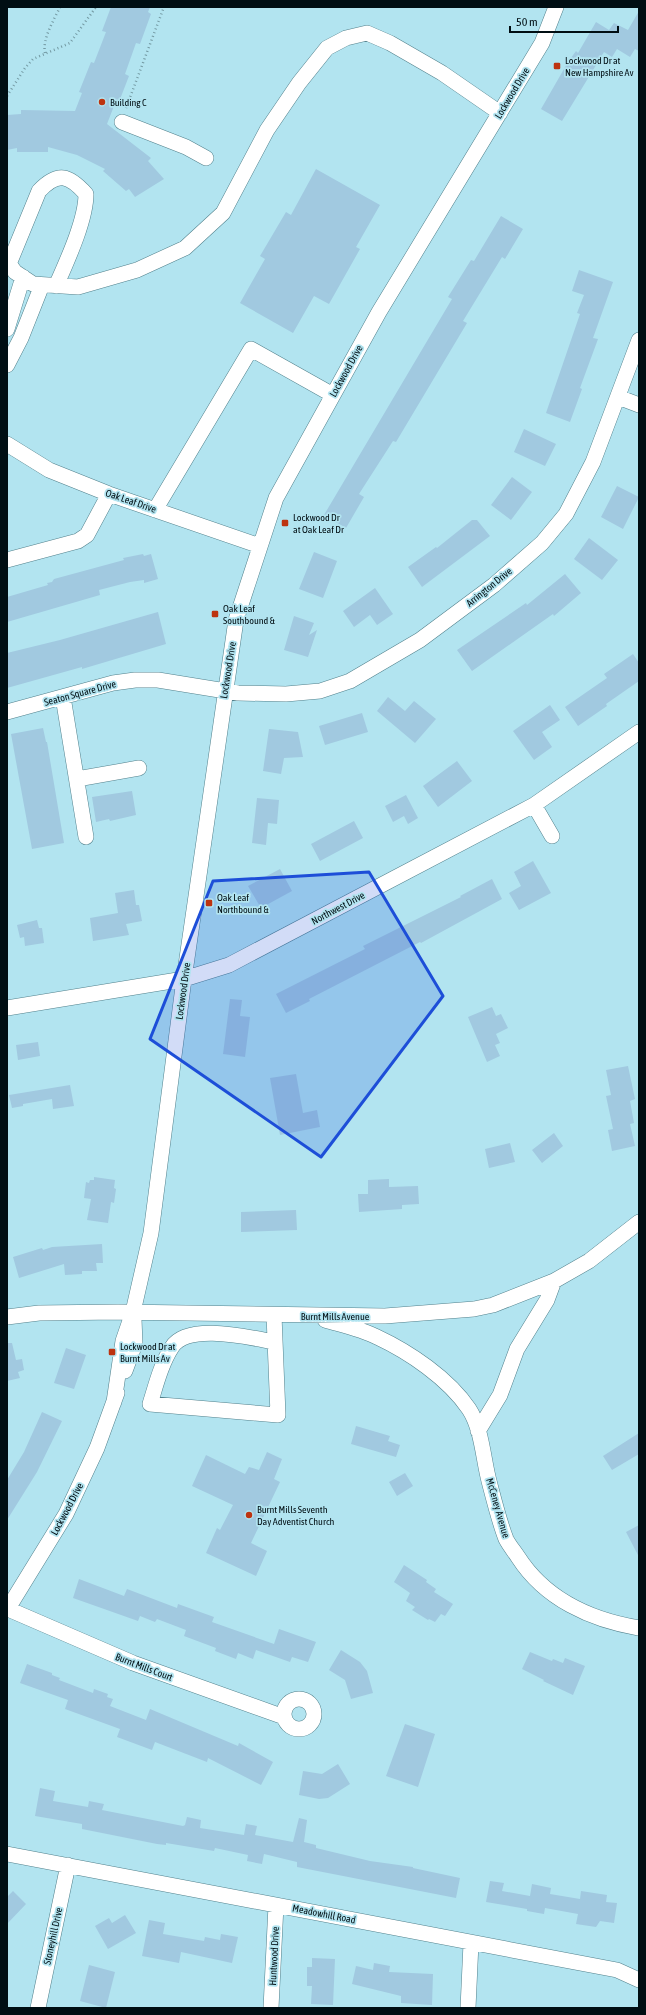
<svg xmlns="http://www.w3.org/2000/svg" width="646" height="2015" font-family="'Asap Condensed',sans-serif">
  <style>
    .building { fill: #a1c9e0 }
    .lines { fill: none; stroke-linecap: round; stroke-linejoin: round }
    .minor-casing { stroke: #52818c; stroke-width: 16 }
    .path { stroke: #749aa3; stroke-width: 2.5; stroke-dasharray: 1 3; stroke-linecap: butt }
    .minor { stroke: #fff; stroke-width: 15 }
    .marked { fill: #1d4ed8; fill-opacity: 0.2; stroke: #1d4ed8; stroke-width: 3; stroke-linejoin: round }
    .poi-dot { fill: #bd3310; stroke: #b2e4f0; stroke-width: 1.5 }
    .labels { text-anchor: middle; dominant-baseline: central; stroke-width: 3.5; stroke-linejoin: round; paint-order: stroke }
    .poi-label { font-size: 10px; fill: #000e13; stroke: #b2e4f0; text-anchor: start }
    .street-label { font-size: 10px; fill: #000e13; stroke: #b2e4f0 }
  </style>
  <rect width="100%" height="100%" fill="#b2e4f0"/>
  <path class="building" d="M111,7H150L148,12L151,14L140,44L136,43L125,74L129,76L117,107L114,106L107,124L151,158L148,161L164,179L135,197L129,189L126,191L103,171L105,169L77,155L48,147V152H17V148L7,150V115L21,114V110L75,111L82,93L79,92L91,62L94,63L106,32L102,31Z
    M639,11V51L635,49L630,57L617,49L612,57L604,52L562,121L541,109L568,62L576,51L578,53L596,22L609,30L614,23L628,30Z
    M316,169L380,205L356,247L360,249L329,304L314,296L293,333L240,303L265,259L260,256L286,212L291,215Z
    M501,216L523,229L505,259L502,257L463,321L467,323L396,442L393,441L359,494L364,497L346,528L324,515L452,299L448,297L471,260L474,261Z
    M579,270L613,282L593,338L598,339L580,388L582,389L570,422L546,413L580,314L577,313L584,295L572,291Z
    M524,429L556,444L545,466L514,452Z
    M512,477L532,492L511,520L491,505Z
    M617,486L639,497L623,529L601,517Z
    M472,520H477L490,536L422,587L408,567L436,547L437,548Z
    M589,538L618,560L602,580L574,559Z
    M314,552L337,561L323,598L299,589Z
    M143,554L144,556L151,554L158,579L144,583V580L130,582L99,590L100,595L7,622V597L48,585L47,583L52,582L54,579L124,560L123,558Z
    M565,574L581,593L554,616L553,614L472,671L457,650L526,603L527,605Z
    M375,588L393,614L377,625L370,615L354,627L343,611Z
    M158,612L166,644L82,669V667L7,688V653L60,640Z
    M294,616L314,623L309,635L317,630L308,657L284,650Z
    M633,654L639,663V681L606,704L607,706L578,726L565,707L607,678L604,674Z
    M388,697L405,711L414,701L436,719L415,743L377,711Z
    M550,705L560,720L542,732L552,747L534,760L513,731Z
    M362,713L368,732L325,745L319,726Z
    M43,728L46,742H47L64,843L32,849L11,734Z
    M269,729L298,732L303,757L284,758L281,774L263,771Z
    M457,761L472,781L438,807L423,786Z
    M132,791L136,815L110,821L109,819L96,822L92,797Z
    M406,795L418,818L408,824L404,816L393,822L385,806Z
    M257,798L279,800L277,824L268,823L266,845L252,843Z
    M354,821L363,838L320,861L311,844Z
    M533,861L551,893L519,910L509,893L521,886L514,872Z
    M280,869L292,891L261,908L248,886Z
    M492,879L502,899L421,943L420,942L309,999L310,1001L286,1013L276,994L365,949L363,946L461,897L460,896Z
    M134,890L136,905H139L142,921L126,924L129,935L93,941L90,918L118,913L115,893Z
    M37,920L39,928H42L44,943L25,946L24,937L20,938L17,925Z
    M230,999L242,1000L240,1016L250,1017L245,1057L223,1054Z
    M492,1007L496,1016L501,1014L508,1028L496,1034L500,1043L495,1045L500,1056L487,1062L468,1017Z
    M38,1042L40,1056L18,1060L16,1045Z
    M628,1066L635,1099L630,1101L634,1123L630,1124L635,1146L612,1151L608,1130L613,1129L606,1096L611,1095L606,1070Z
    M296,1074L303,1113L317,1110L320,1127L280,1135L270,1078Z
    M70,1085L74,1106L53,1109L52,1099L23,1104V1106L12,1108L9,1095Z
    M554,1133L563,1146L542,1163L532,1150Z
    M510,1143L515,1162L489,1168L485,1149Z
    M94,1177L115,1180L114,1188L116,1189L114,1203L111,1202L108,1223L87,1220L91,1199L84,1198L86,1182L89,1183L90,1180H94Z
    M389,1179V1187L418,1186L419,1204L402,1205V1209L359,1212L358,1194H368V1180Z
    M296,1210L297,1230L241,1232V1212Z
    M102,1244L103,1263H96L97,1271H82V1274L65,1275L64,1264L19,1278L13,1257L42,1248L43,1250L52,1247Z
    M7,1343H12L16,1360L22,1359L24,1370L18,1372L20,1378L7,1381Z
    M66,1348L86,1355L74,1389L54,1383Z
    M42,1412L62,1421L37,1472L7,1520V1480L24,1452Z
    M356,1426L390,1436L388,1441L400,1445L396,1457L351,1444Z
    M639,1433V1454L612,1470L603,1456Z
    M267,1452L282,1459L274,1479L280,1482L251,1543L267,1551L256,1576L206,1553L217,1528L220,1530L233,1505L192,1486L206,1455L245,1474L249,1467L259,1470Z
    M405,1473L413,1486L397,1496L389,1482Z
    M639,1525V1557L626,1532Z
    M404,1565L427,1580L426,1582L436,1589L434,1592L453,1604L445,1616L441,1614L435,1622L429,1619L428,1620L412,1610L415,1607L406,1601L410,1593L394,1582Z
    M79,1579L124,1596L127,1589L177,1608L178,1604L214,1617L212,1622L274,1644L279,1629L316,1642L308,1662L292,1657L290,1662L256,1650L253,1659L238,1653L236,1659L215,1651L216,1648L184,1636L186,1630L157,1619L155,1622L140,1616L138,1621L73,1598Z
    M341,1650L360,1662L367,1671L373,1693L351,1699L345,1680L329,1670Z
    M530,1652L552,1661L553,1659L563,1663L565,1658L585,1666L573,1695L543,1681L544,1680L522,1669Z
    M27,1664L52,1673V1675L60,1678L59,1680L93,1693L94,1689L108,1694L107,1697L113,1699L110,1706L146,1720L150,1709L238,1746L239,1743L273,1762L261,1785L208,1758L207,1762L155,1742L152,1750L117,1737L120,1729L65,1709L68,1700L20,1683Z
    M405,1724L435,1734L418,1787L386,1776Z
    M338,1764L350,1784L328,1798L319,1799L299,1795L303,1771L322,1774Z
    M40,1788L55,1791L53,1801L88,1807L89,1801L104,1804L102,1810L183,1826L185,1825L187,1817L201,1820L200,1828L244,1835L246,1824L257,1826L255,1835L293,1842L299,1818L307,1820L304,1842L316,1845V1848L370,1861L413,1867V1868L460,1878L456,1898L297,1867V1862L264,1854L262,1864L247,1861L248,1855L215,1848L214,1851L166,1843V1845L157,1844L82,1829V1824L35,1816Z
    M490,1881L504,1883L502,1891L530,1896L532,1884L551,1888L550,1894L580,1899L581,1891L607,1895L606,1902L617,1903L614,1923L600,1921L596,1927L576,1924L578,1914L545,1908L544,1914L527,1911V1909L486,1902Z
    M13,1891L26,1904L7,1924V1897Z
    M125,1915L136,1933L108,1949L95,1926L109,1918L112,1923Z
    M149,1920L165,1923L163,1934L204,1941L205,1937L220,1940L221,1934L238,1937L232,1963L181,1952L179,1963L142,1956Z
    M312,1958L335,1959L333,2005L311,2004L312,1986H307V1967H312Z
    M374,1963L390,1966L389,1972L433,1974L432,2005L401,2003V1996L352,1984L356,1966L373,1970Z
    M89,1965L115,1972L106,2008L80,2001Z"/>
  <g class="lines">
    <g class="minor-casing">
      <path id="minor" d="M122,122L186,147L206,158
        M7,261L15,272L33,284L78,287L137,270L185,248L223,213L267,130L299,83L327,48L346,38L367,33L390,43L442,73L500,113
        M9,264L39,191C58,171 69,175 86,194C86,220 67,261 56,286
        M7,329L23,277
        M7,365L21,338L42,285
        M618,397L639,405
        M7,444L49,470L109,494L260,546
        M155,510L251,349L333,395
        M7,560L78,541L87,535L109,494
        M63,697L86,837
        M7,712L113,683L135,680H158L238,693L286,694L320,691L350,681L420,640L494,585L542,543L566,514L593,462L639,340
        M77,779L139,768
        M534,805L552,836
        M7,1008L184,979L229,965L534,805L639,732
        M274,1315L278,1415L150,1404C156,1385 161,1364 172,1347C188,1322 251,1338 275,1342
        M7,1317L39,1313L118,1312L385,1316L474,1309L493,1305L554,1281L589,1261L639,1222
        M325,1320C342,1325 361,1329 377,1337C409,1352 448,1378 469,1409C482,1429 483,1458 489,1481C494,1500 499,1521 506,1539C509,1545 514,1551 518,1557C545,1599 591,1620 639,1628
        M125,1371L135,1344L134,1319
        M114,1402L123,1341L133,1312L151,1233L184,979L236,620L276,498L379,312L542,43L556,7
        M478,1431L500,1395L517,1349L547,1300L554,1281
        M8,1609L133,1663L284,1717
        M7,1610L66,1514L97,1448L117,1393
        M284 1714a15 15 0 1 1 30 0a15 15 0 1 1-30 0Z
        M7,1854L617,1970L639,1980
        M38,2008L68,1865
        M271,2008L276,1905
        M468,2008L471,1943"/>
    </g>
    <path class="path" d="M45,53C42,39 54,20 60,7
      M7,96L25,68L33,59L70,43L96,7
      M126,108L164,7"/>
    <use href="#minor" class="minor"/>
  </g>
  <path class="marked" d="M369,872L443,996L321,1157L150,1039L213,881Z"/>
  <g class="poi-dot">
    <rect x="553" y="62" width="8" height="8" rx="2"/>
    <circle cx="102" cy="102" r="4"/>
    <rect x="281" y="519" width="8" height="8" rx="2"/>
    <rect x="211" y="610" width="8" height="8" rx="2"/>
    <rect x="205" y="899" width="8" height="8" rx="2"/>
    <rect x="108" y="1348" width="8" height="8" rx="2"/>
    <circle cx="249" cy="1515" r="4"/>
  </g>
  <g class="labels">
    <g class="poi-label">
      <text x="565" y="60">Lockwood Dr at<tspan x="565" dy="12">New Hampshire Av</tspan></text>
      <text x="110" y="102">Building C</text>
      <text x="293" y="517">Lockwood Dr<tspan x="293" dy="12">at Oak Leaf Dr</tspan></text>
      <text x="223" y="608">Oak Leaf<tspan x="223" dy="12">Southbound &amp;</tspan></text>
      <text x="217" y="897">Oak Leaf<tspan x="217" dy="12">Northbound &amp;</tspan></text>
      <text x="120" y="1346">Lockwood Dr at<tspan x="120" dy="12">Burnt Mills Av</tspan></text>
      <text x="257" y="1509">Burnt Mills Seventh<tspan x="257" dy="12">Day Adventist Church</tspan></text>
    </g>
    <g class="street-label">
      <text transform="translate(512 93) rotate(-59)">Lockwood Drive</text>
      <text transform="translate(346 371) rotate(-61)">Lockwood Drive</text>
      <text transform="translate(131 501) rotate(19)">Oak Leaf Drive</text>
      <text transform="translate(489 587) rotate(-39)">Arrington Drive</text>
      <text transform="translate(228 670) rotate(-81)">Lockwood Drive</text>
      <text transform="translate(80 693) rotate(-15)">Seaton Square Drive</text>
      <text transform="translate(338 908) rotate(-28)">Northwest Drive</text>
      <text transform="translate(183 991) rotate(-82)">Lockwood Drive</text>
      <text x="335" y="1316">Burnt Mills Avenue</text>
      <text transform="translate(498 1508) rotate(74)">McCeney Avenue</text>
      <text transform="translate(67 1509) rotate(-62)">Lockwood Drive</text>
      <text transform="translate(144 1667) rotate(21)">Burnt Mills Court</text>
      <text transform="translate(324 1914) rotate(11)">Meadowhill Road</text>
      <text transform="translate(53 1936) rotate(-78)">Stoneyhill Drive</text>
      <text transform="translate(274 1956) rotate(-87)">Huntwood Drive</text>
    </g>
  </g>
  <rect width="646" height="2015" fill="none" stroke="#000e13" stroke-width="16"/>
  <path d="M510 26v6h108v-6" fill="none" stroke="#000e13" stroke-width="2"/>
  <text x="516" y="26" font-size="12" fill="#000e13" stroke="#b2e4f0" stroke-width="3" paint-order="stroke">50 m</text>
</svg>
